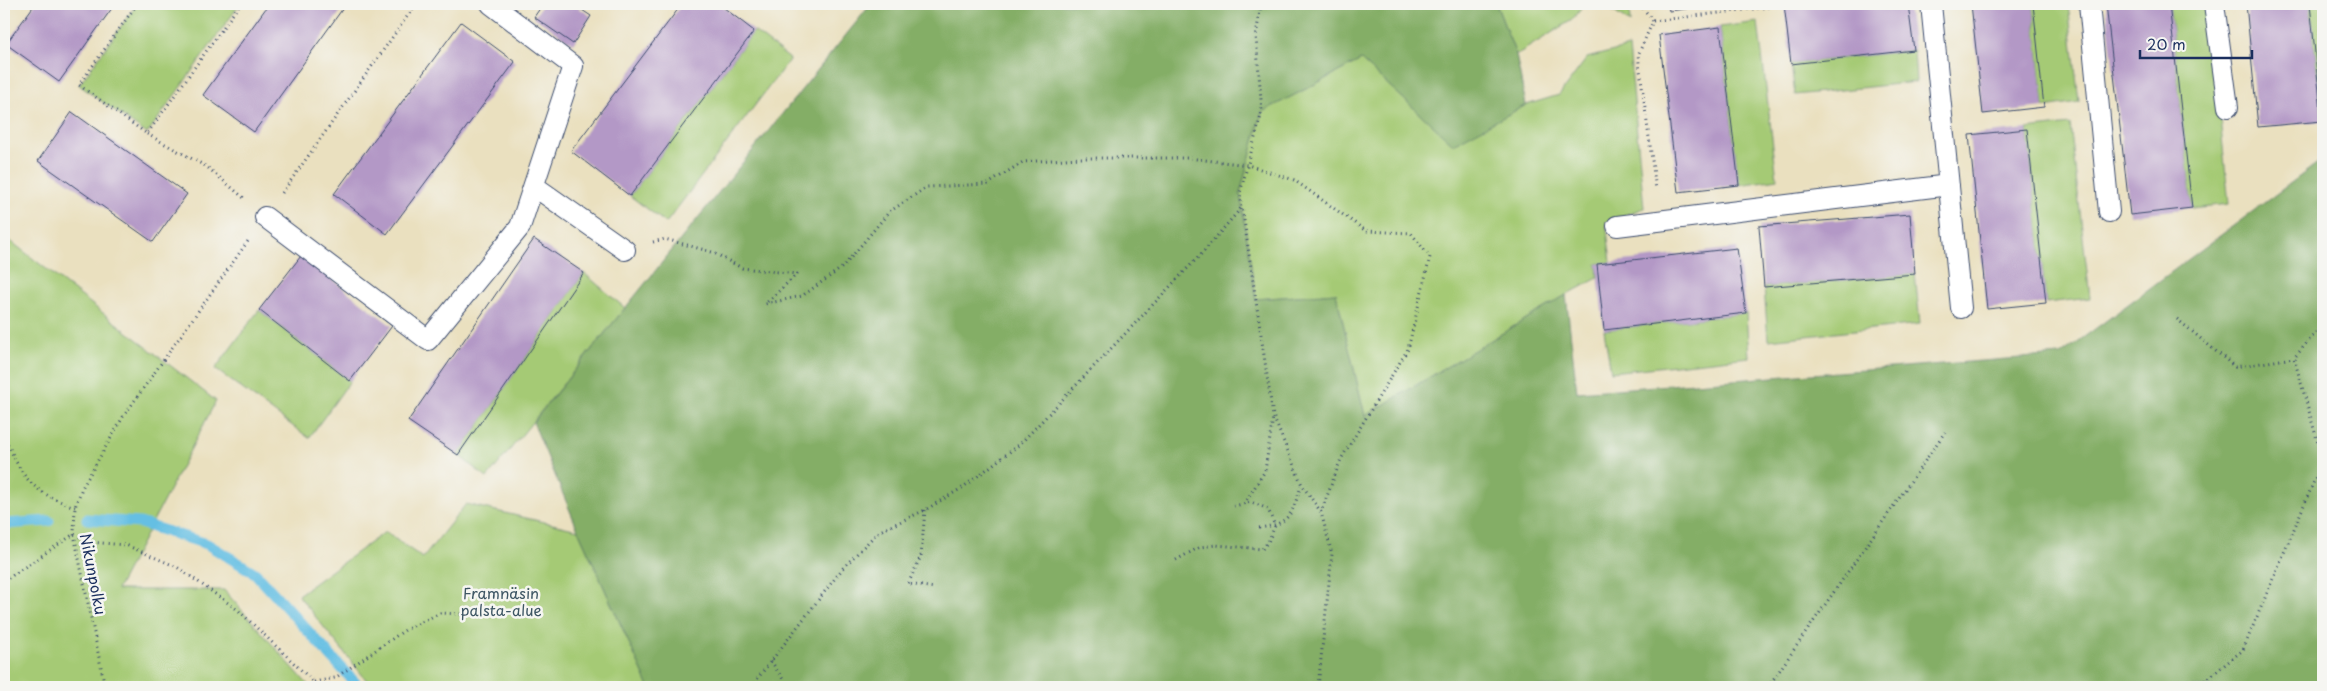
<svg xmlns="http://www.w3.org/2000/svg" width="2327" height="691" font-family="'Playpen Sans',sans-serif">
  <style>
    .green { fill: #a5ca74; stroke: #607c69 }
    .forest { fill: #84ae66; stroke: #506e62 }
    .lines { fill: none; stroke-linecap: round; stroke-linejoin: round }
    .stream { stroke: #65bfe3; stroke-width: 11 }
    .building { fill: #b398c6 }
    .service-casing { stroke: #3a4a6d; stroke-width: 22 }
    .path { stroke: #3a4a6d; stroke-width: 3; stroke-dasharray: 1 4; stroke-linecap: butt }
    .service { stroke: #fff; stroke-width: 20 }
    .labels { text-anchor: middle; dominant-baseline: central; stroke-width: 5; stroke-linejoin: round; paint-order: stroke }
    .street-label { font-size: 15px; fill: #1b2f5e; stroke: #f6f6f2 }
    .park-label { font-size: 15px; fill: #3e5664; stroke: #f6f6f2 }
  </style>
  <rect width="100%" height="100%" fill="#f6f6f2"/>
  <filter id="ink" filterUnits="userSpaceOnUse"><feTurbulence type="fractalNoise" baseFrequency=".02" numOctaves="2"/><feDisplacementMap in="SourceGraphic" scale="10" xChannelSelector="R" yChannelSelector="G"/><feConvolveMatrix kernelMatrix="1 2 1 2 8 2 1 2 1" color-interpolation-filters="sRGB"/></filter>
  <filter id="wash" filterUnits="userSpaceOnUse"><feTurbulence type="fractalNoise" baseFrequency=".0096" numOctaves="4" result="noise"/><feDisplacementMap in="SourceGraphic" scale="20" xChannelSelector="R" yChannelSelector="G"/><feGaussianBlur stdDeviation="1.12" result="paint"/><feColorMatrix in="noise" values="0 0 0 0 0 0 0 0 0 0 0 0 0 0 0 0 0 1.4 0 .05"/><feComposite in="paint" operator="in"/></filter>
  <g filter="url(#wash)">
    <rect width="100%" height="100%" fill="#eae0bf"/>
    <path class="green" d="M137,4H240L147,134L79,85Z
      M1496,4H1585L1572,20L1516,55Z
      M1603,4H1629L1630,23Z
      M2033,4H2068L2079,102L2044,107Z
      M2169,4H2208L2229,204L2192,208Z
      M2310,4H2323L2322,121V120Z
      M1758,22L1777,179L1739,185L1720,27Z
      M754,31L790,59L666,223L630,196Z
      M1629,47L1644,208L1606,222L1611,262L1597,264L1598,278L1566,295L1365,416L1336,293L1256,299L1240,193L1262,112L1361,60L1453,143L1526,105L1559,95L1587,58Z
      M1914,50L1916,82L1795,95L1791,64Z
      M2070,124L2090,298L2046,303L2027,129Z
      M4,236L216,401L117,590H224L310,687H4Z
      M584,273L625,308L487,478L458,455Z
      M1915,274L1920,324L1768,340L1764,287Z
      M259,310L350,381L309,438L215,369Z
      M1746,313L1749,357L1611,372L1604,330Z
      M466,504L578,530L649,687H372L298,595L385,532L423,558Z"/>
    <path class="forest" d="M871,4H1496L1516,55L1526,105L1453,144L1361,60L1262,112L1240,193L1256,299L1336,293L1365,416L1566,295L1577,392L2060,355L2323,159V687H649L578,530L533,422Z"/>
    <g class="lines">
      <path class="stream" d="M87,519L140,523L207,544L255,573L359,687
        M4,524L49,521"/>
    </g>
    <g id="blocks">
      <path class="building" d="M35,4H115L59,82L6,44Z
        M269,4H346L254,132L203,95Z
        M543,4H573L591,16L573,44L534,17Z
        M682,4H719L754,31L630,196L571,151Z
        M1668,4H1715V5L1669,11Z
        M1784,4H1908L1914,50L1791,64Z
        M1971,4H2033L2044,107L1983,114Z
        M2106,4H2169L2192,208L2130,215Z
        M2246,4H2310L2322,121L2258,127Z
        M461,22L515,62L387,234L334,194Z
        M1720,27L1739,185L1678,192L1659,35Z
        M72,112L187,194L153,242L38,161Z
        M2027,129L2046,303L1987,309L1969,135Z
        M1910,214L1915,274L1764,287L1759,226Z
        M534,239L584,273L458,455L408,421Z
        M1737,248L1746,313L1604,330L1597,264Z
        M301,256L392,326L350,381L259,310Z"/>
    </g>
  </g>
  <g filter="url(#ink)">
    <use href="#blocks" fill-opacity="0" stroke="#3a4a6d" stroke-width="1"/>
    <g class="lines">
      <g class="service-casing">
        <path id="service" d="M1931,4L1961,308
          M2089,4L2109,212
          M2214,4L2228,107
          M534,186L625,250
          M265,217L428,340L520,227L573,66L491,4
          M1617,226L1949,185"/>
      </g>
      <path class="path" d="M137,4L79,85L147,134L240,4
        M1261,4L1256,36L1262,112L1240,193L1273,416L1302,485L1321,512L1332,554L1318,687
        M1640,4L1653,21L1638,55L1656,190
        M1653,21L1769,7V4
        M147,134L207,167L244,198
        M282,193L416,4
        M653,242L665,239L712,252L742,268L797,274L765,304L802,296L843,267L889,212L927,187L988,184L1023,162L1079,158H1188L1248,165L1294,180L1366,231L1411,233L1430,257L1408,349L1341,459L1321,512
        M2177,319L2235,367L2294,358
        M4,435C22,477 29,491 75,507
        M2323,461L2294,358L2323,324
        M1244,504L1265,471L1273,417
        M925,510L921,556L908,584L935,588
        M1259,528C1291,524 1292,513 1301,486
        M1176,560L1200,547L1216,545L1262,549L1268,542L1275,526L1268,509L1251,502L1234,506
        M4,581L74,534L90,542L126,545L177,567L238,610L319,687
        M771,661L788,687
        M314,682L335,678L405,630L440,613L460,614L477,610
        M105,687L74,534L75,507L82,488L123,417L248,241
        M751,687L843,568L878,532L925,510L962,488L1020,444L1204,251L1242,207
        M1768,687L1945,432
        M2197,687L2243,650L2323,460"/>
      <use href="#service" class="service"/>
    </g>
  </g>
  <g class="labels">
    <g class="street-label">
      <text transform="translate(94 574) rotate(79)">Nikunpolku</text>
    </g>
    <g class="park-label">
      <text x="501" y="592">Framnäsin<tspan x="501" dy="17">palsta-alue</tspan></text>
    </g>
  </g>
  <rect width="2327" height="691" fill="none" stroke="#f6f6f2" stroke-width="20"/>
  <path d="M2140 50v8h112v-8" fill="none" stroke="#1b2f5e" stroke-width="2.5"/>
  <text x="2147" y="50" font-size="15" fill="#1b2f5e" stroke="#f6f6f2" stroke-width="4" paint-order="stroke">20 m</text>
</svg>
